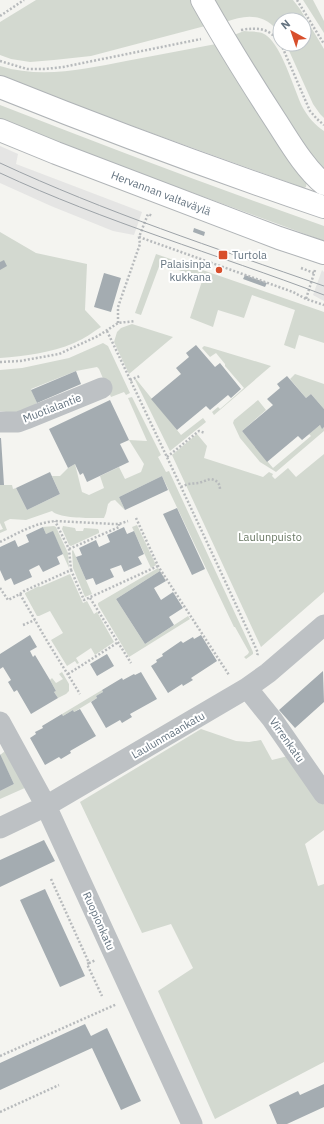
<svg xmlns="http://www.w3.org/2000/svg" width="324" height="1124" font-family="'IBM Plex Sans',sans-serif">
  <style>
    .built { fill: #e5e5e4 }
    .green { fill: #d3d9d0 }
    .building { fill: #a4acb1 }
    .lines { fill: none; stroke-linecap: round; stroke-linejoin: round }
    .highway-casing { stroke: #b0b4b7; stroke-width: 24 }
    .path { stroke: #b7babc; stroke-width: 2.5; stroke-dasharray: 2 2; stroke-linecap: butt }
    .street { stroke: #bdc1c4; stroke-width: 21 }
    .highway { stroke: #fff; stroke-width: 22 }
    .tram { stroke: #9da3a8; stroke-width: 1 }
    .poi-dot { fill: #d84f2c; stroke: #fff; stroke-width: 1.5 }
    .labels { text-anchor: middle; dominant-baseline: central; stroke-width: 4; stroke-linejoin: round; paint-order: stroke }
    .street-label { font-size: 11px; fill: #657480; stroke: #fff }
    .poi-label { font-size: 11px; fill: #657480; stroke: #fff; text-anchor: start }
    .park-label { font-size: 11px; fill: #687763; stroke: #fff }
  </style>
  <rect width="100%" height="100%" fill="#f4f4f0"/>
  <path class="built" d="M0,146L18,154L16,164L142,212L134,235L113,231L51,206L0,183Z
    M322,270L324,272V301L313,295Z"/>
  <path class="green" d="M36,0H191L205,26L91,56L54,60L30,62L11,59L0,55V22Z
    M212,0H293L300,9L324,49V118L320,114L313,104L286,44H304V20H280V33C264,13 247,14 225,22Z
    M303,0H313L324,21V33Z
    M244,31C249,32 257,31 262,33C281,40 294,91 303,108C308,117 315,125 324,131V173L312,161L234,35Z
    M216,44L307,181L306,187L304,188L74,105L0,76V66C42,79 85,69 126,61C156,55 186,50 216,44Z
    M0,105C108,147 215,188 324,226V241L155,179L0,120Z
    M0,232L36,253L87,264L85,310L101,327C93,332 84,339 74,343C51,353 25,356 0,358Z
    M156,254L324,312V343L299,335L295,349L284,345L295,310L252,295L244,318L218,310L213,327L190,318L203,278L160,264L141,315L135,313Z
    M132,324L173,337L129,374L114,342L117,332L121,328Z
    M103,343L108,346L130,393L126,395L124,392L111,397L99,369L97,367L76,371L31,389L37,403C23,415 18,414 0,411V370L22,368L69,358Z
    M204,346L208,347L271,366L214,415L212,412L218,407L220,409L244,388L225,366V364L216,353L210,357L202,348Z
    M295,374L324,384V409L311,394L306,398L290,379Z
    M136,379L181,435L203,418L206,422L170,451L135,380Z
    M132,397L161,455L158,457L166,472L169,471L253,652V654L246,659L244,657L248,654L249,652L235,627H234L162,476L119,497L125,510L115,500L111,501L108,504L106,513L104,518C92,518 60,519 52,511L26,520L10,519L4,522L7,530L0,533V530L3,529L0,523V485H12L13,489L16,488L27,510L60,494L52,476H60L68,468L75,464L82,492L89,495L104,488L100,476L119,467L125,479L141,472L144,464L129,440L147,441L128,398Z
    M258,400L266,410L242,431L273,468L311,436L309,434L320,425L322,428L324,427V431L276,472L260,462L240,438L233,423L234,420Z
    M197,434L207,446L204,458L263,477L269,472L273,474L272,476L275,479L288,468L296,477L324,454V592L261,647L172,455Z
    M137,525L156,565L151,568L132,527Z
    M54,526L56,527L68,553L69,568L53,532L46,534L43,527Z
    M63,526L75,528L76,531H83L84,528L98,529L99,531V533L71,546L69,545L62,529Z
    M73,550L92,594L85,597L73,568L72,551Z
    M158,568L160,571L116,599L145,644L188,616L190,619L129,657L98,605V603Z
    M70,574L83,603L87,601L94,614L97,612L114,642L95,655L91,648L76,658L79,663L77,664L75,661L67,666L51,640L63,633L50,611L39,616H37L25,594V593L39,586L40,587Z
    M62,672L69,684V691L66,694L58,698L54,692L56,691L50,680L52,678L56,683L63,679L59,674Z
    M102,690L103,692L96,696L97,698L74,712L73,710L63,716L62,714Z
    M201,729L236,741L249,742L261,740L272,760L292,755L324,805V830L305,844L318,886L324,884V1062L215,1119L158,991L193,968L171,924L142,933L80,802Z
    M9,748L27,787L0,799V791L14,784L0,755Z"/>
  <path class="building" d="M194,228L205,232L204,236L193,232Z
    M4,260L7,266L0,270V262Z
    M104,273L121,278L111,312L94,307Z
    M245,275L267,283L265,287L243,279Z
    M196,345L215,367L220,363L241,389L231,398L228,395L210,410L206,406L177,430L151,399L181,374L176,368L189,357L186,353Z
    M76,371L81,384L37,403L31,390Z
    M287,376L306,398L311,394L324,409V427L322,429L320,425L302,440L298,436L267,462L242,431L273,405L267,399L280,388L277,384Z
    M110,400L129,440L120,444L129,462L87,482L83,473L80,475L75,464L68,468L49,429Z
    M0,438H1L4,485H0Z
    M50,472L60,494L27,510L16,488Z
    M162,476L168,490L125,510L119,497Z
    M177,508L205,569L192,575L163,514Z
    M43,527L46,534L53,531L63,554L57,557L60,564L43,572L39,565L29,570L32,577L14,585L11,578L5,581L0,570V547L15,540L18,547L29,542L26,535Z
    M124,527L127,534L134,531L144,554L138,557L142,564L124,572L121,565L110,569L114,577L96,585L93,578L86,580L76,557L82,555L79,548L96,540L99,547L110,542L107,535Z
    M160,571L166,581L154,588L161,600L173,592L183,608L169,617L174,625L145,644L116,599Z
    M30,635L37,647L30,651L33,657L35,655L50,680L56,691L54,692L58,698L31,714L17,690L14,692L8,682L11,680L3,667L0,669V654Z
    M201,635L217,661L191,678L193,680L183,686L182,684L168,693L151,666L157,662L156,660L163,656L162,654L181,641L183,643L193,637L194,639Z
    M107,654L114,666L97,676L90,664Z
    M323,671L324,702L295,728L279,710Z
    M141,672L157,699L130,714L132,717L122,723L120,720L106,728L91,702L97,698L96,696L103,692L102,690L122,678L123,680L134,674L135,675Z
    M80,709L96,736L70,751L71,753L61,759L59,757L45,765L30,738L36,734L35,732L43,728L42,726L62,714L63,716L73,710L74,712Z
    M0,754L14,784L0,791Z
    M44,840L55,861L0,887V860Z
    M45,889L85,976L60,987L20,900Z
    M85,1024L91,1036L107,1028L141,1101L121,1110L92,1048L0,1090V1063Z
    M324,1084V1107L287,1124H277L269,1105L298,1091L300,1095Z"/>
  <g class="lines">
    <g class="highway-casing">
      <g id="highway">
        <path d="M202,0C225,41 250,81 276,121C289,141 305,169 324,184"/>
        <path d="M0,87C107,130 215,170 324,207"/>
        <path id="s1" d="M0,130L56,153L279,238L324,253"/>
      </g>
    </g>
    <path class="path" d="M297,0L324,44
      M0,16L24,0
      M241,30C259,27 269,28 280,43
      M281,44L310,111L317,119L324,125
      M0,61L27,69H45L63,67L201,39
      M139,237L293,292L306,299
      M301,268L314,273
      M315,270L306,299L324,305
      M118,323V307L140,244L139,237L148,214L153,216
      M107,331C158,438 209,545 258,653L257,656
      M0,362L20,361L59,354L98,336L118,323L135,321
      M130,380L140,376
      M167,457L199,431L205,433
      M181,487L188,484L199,483L210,479C217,480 220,483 220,490
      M136,518L158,566L229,675
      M0,542C18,533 35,523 55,521L114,524H119L128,521
      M69,549L119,527V524
      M71,570L84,600L158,566
      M0,588L8,600L20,594L47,641L80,694
      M20,594L24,591L71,570L69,549L55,521
      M90,598L131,663
      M23,625L35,620
      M68,674L117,643
      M51,879L89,963L96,960
      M89,963L87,964L102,996
      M0,1056L117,1004
      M0,1112L59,1085"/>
    <path class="street" d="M0,422H18L26,419L102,388
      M247,688L272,719L324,794
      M0,722L46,806L192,1124
      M0,828L46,806L247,688L268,673L324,625"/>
    <use href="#highway" class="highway"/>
    <path class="tram" d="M0,163C105,212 215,248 324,286
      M0,173C105,222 216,254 324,295"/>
  </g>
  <g class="poi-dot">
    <rect x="218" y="250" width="10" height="10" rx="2"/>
    <circle cx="219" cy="270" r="4"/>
  </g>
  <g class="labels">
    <g class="street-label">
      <text stroke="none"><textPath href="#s1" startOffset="173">Hervannan valtaväylä</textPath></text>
      <text transform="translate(52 408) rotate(-21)">Muotialantie</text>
      <text transform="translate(168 735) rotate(-30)">Laulunmaankatu</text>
      <text transform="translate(287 740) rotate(55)">Virrenkatu</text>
      <text transform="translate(99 921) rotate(66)">Ruopionkatu</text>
    </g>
    <g class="poi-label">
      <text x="232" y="255">Turtola</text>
      <text x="211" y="264" text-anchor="end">Palaisinpa<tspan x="211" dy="13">kukkana</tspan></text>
    </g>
    <g class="park-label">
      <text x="270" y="537">Laulunpuisto</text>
    </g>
  </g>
  <g transform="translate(292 32) rotate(320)"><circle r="19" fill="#ffffff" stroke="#c1c7cc"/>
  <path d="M0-3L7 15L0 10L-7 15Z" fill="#d84f2c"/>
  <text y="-6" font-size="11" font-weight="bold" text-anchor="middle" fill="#657480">N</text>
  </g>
</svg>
